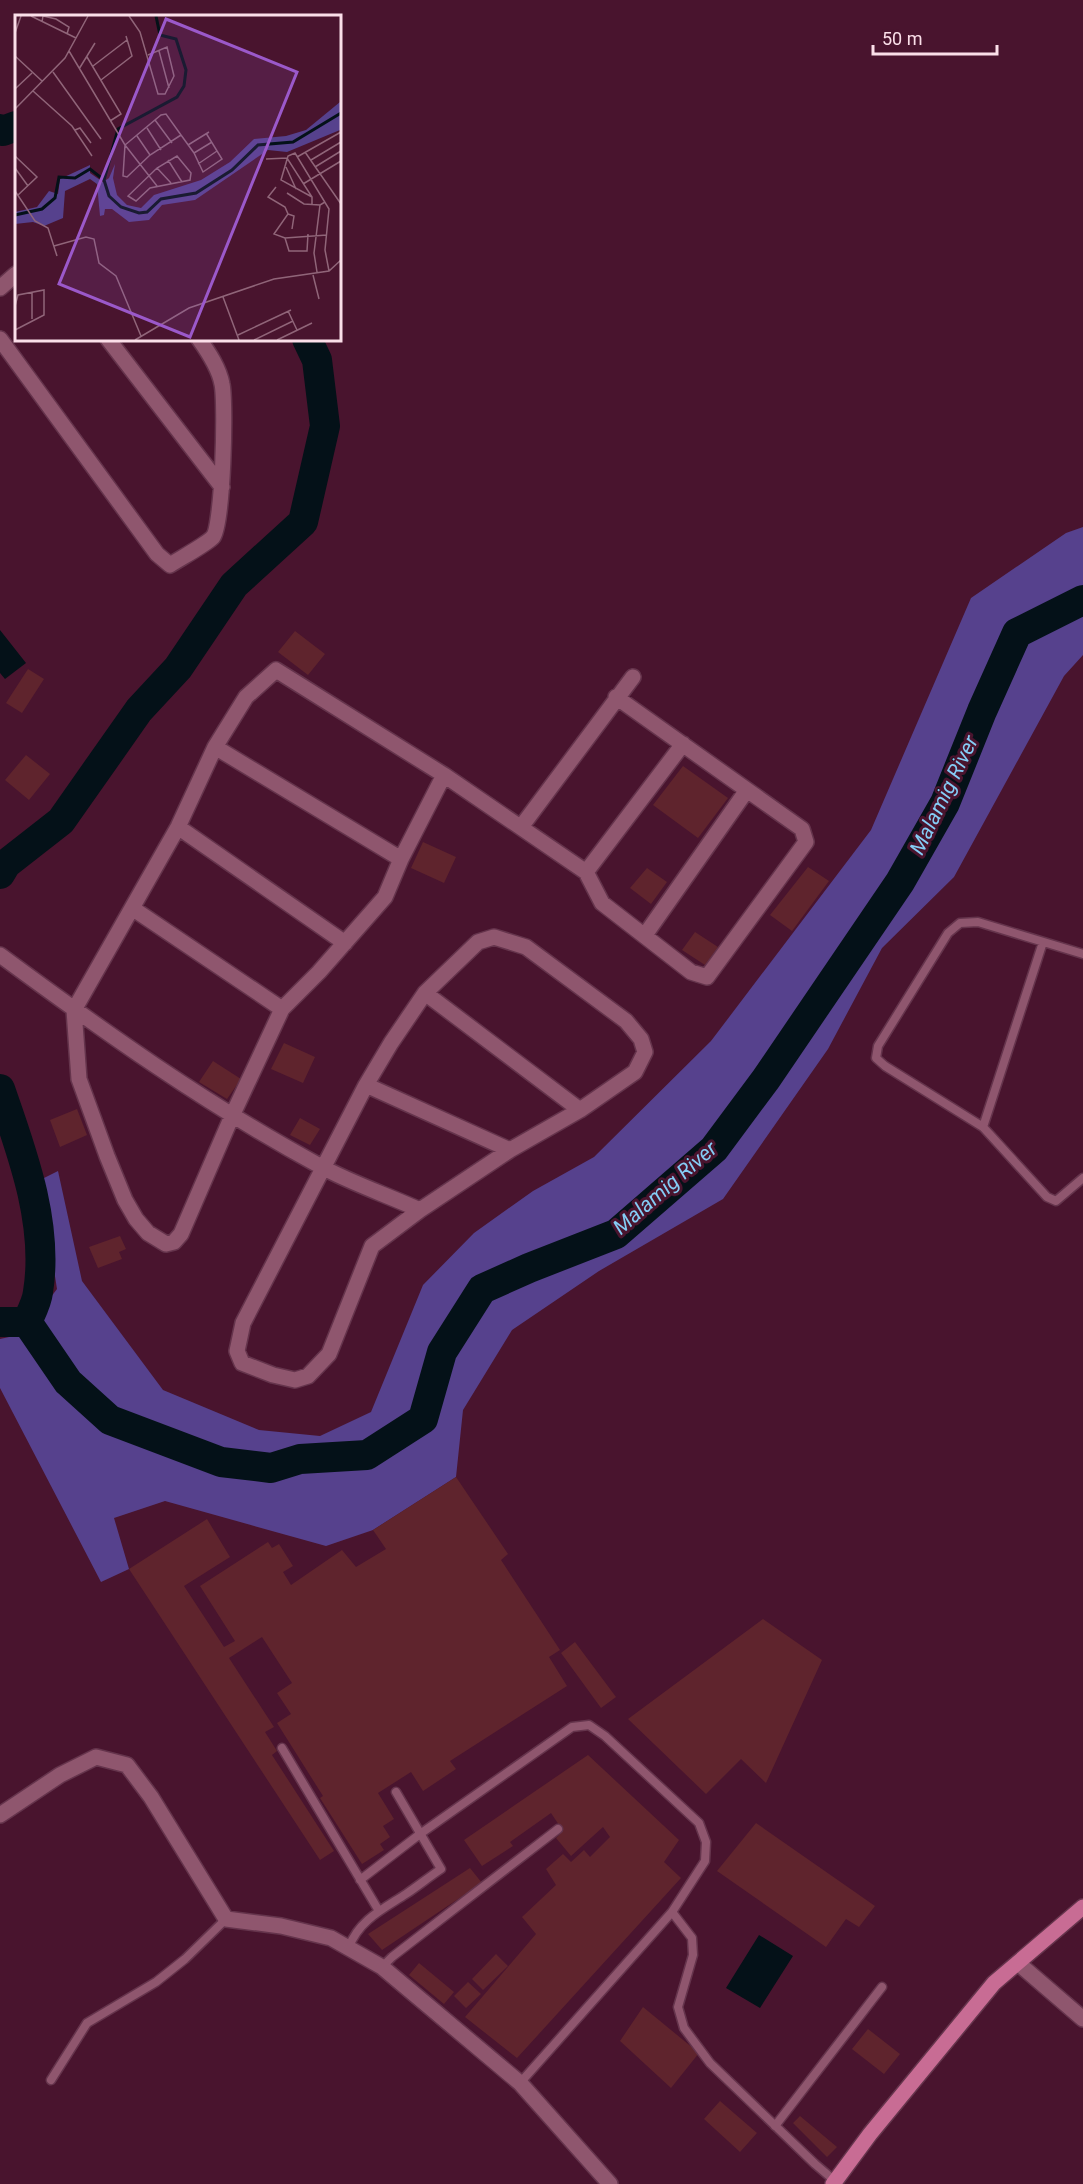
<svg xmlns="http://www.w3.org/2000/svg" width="1083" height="2184" font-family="Roboto,sans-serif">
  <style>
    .forest { fill: #56418d }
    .water { fill: #041118 }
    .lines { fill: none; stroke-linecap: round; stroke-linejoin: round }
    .river { stroke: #041118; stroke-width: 30 }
    .building { fill: #5f242d }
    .lane-casing { stroke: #65344c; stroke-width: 11 }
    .street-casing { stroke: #65344c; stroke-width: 18 }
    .secondary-casing { stroke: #65344c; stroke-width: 18 }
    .lane { stroke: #8f566e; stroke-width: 8 }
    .street { stroke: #8f566e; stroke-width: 15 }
    .secondary { stroke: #c86c94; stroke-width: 15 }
    .labels { text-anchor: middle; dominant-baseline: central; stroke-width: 6; stroke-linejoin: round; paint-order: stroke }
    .water-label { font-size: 21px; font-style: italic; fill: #85cdf5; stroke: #49142e }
    .inset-river { fill: none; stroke: #041118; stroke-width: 3 }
    .inset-road { fill: none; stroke: #906579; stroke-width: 1.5 }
    .view { fill: #9b59ca; fill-opacity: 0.15; stroke: #9b59ca; stroke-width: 3 }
    .inset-edge { fill: none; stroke: #fbdfe9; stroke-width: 3 }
  </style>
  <rect width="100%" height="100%" fill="#49142e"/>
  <path class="forest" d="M1083,527V655L1064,676L954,877L882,948L828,1049L723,1199L599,1271L512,1330L463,1410L456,1477L373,1530L326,1546L165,1501L114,1518L129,1569L101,1582L0,1388V1339L23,1334L57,1289L40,1180L58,1171L82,1281L163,1390L259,1430L320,1436L371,1412L423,1285L474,1233L533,1191L594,1157L711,1041L871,830L971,598L1066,533Z"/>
  <path class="water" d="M0,630L26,663L5,679L0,673Z
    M759,1935L793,1956L760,2008L726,1988Z"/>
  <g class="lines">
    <path class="river" d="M0,129L3,131L16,126
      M0,874L6,864L61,821L139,710L178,668L234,585L303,522L325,426L317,360L307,339
      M0,1089C22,1152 49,1224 38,1292C37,1302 31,1313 27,1322
      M0,1322H27
      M27,1322L68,1382L110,1420L221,1462L271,1468L300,1459L367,1455L423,1419L442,1352L482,1289L529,1268L616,1234L714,1149L766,1079L900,882L945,803L982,711L1017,633L1083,600"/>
  </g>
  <path class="building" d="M295,631L325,654L308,675L278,652Z
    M28,669L44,679L22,713L6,703Z
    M26,755L50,774L29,800L5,780Z
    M683,766L728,798L698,838L653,805Z
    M423,842L456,857L444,883L411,868Z
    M808,867L829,881L792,931L770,915Z
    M647,868L667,882L651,904L630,888Z
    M695,932L718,947L705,965L682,950Z
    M284,1043L315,1057L303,1083L271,1069Z
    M213,1061L241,1079L227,1099L199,1082Z
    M77,1109L87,1135L60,1147L50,1120Z
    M300,1118L320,1129L310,1145L290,1135Z
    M120,1236L126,1249L119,1252L122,1259L98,1268L89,1247Z
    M456,1477L508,1554L501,1560L560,1650L549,1657L567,1686L450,1761L456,1769L423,1791L411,1772L378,1793L394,1819L383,1826L390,1837L380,1844L384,1850L362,1864L320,1798L323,1796L277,1723L291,1714L277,1693L292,1683L262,1637L229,1658L274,1727L265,1732L277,1751L272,1755L334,1851L320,1860L129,1569L207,1519L230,1557L184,1586L224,1647L235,1641L200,1586L268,1542L272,1548L279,1544L293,1566L283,1572L291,1585L342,1550L356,1567L386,1549L373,1530Z
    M763,1619L822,1660L766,1783L741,1759L706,1794L628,1719Z
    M575,1642L616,1697L601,1708L561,1653Z
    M588,1755L679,1840L664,1862L681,1878L517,2058L465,2017L536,1934L522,1917L556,1885L546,1869L563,1854L571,1862L584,1850L590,1857L610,1837L603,1827L571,1856L556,1838L563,1831L551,1813L510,1842L513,1846L482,1866L464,1840Z
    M756,1823L875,1906L859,1927L846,1919L826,1947L717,1871Z
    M470,1868L482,1883L382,1950L368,1934Z
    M496,1954L508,1966L483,1990L472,1979Z
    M419,1963L454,1992L444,2004L409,1975Z
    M468,1982L481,1994L466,2008L454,1996Z
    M643,2007L699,2053L671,2088L620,2041Z
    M868,2029L900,2054L884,2074L852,2049Z
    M720,2101L757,2133L740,2152L704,2119Z
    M800,2116L837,2147L827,2157L793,2123Z"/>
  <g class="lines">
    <g class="lane-casing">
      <path id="lane" d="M1083,954L978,922L960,923L948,933L878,1046L876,1058L885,1066L983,1127L1047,1197L1056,1201L1083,1178
        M983,1127L1043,942
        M282,1748L379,1911
        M360,1880L420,1834L572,1727L589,1725L605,1736L699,1823L706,1842L705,1861L672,1912L520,2083
        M672,1912L692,1938L693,1955L678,2007L684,2028L710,2063L815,2164L835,2181
        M349,1947C359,1920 383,1909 406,1894C418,1886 429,1877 441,1869L396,1792
        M382,1967L392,1957L558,1829
        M51,2080L87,2023L156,1982L185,1959L226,1919
        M775,2126L882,1987"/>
    </g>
    <g class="street-casing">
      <path id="street" d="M0,288L16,274
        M0,339L157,554L170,565C179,559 207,544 213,537C223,525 226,403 222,384C219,368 209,353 199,339
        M108,339L222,487
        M215,747L401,859
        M444,775L401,859L385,897L319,972L282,1009L232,1116L181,1234L174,1242L166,1244L148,1233L136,1219L125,1200L107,1156L79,1079L74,1010L178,827L215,747L246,697L276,670L444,775L586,872L602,903L691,972L707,977L806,842L802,829L616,697
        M178,827L345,943
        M521,827L633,677
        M586,872L683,744
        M132,908L282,1009
        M645,935L747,790
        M494,937L526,947L626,1021L641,1039L645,1052L635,1072L580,1110L510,1150L420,1210L372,1246L329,1354L308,1376L295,1380L273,1375L242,1363L237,1351L243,1323L366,1085L391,1043L425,993L478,942Z
        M0,955C103,1031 207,1105 320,1166C351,1183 387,1195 420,1210
        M425,993L580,1110
        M366,1085L510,1150
        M0,1815L60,1775L96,1757L127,1765L151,1797L226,1919L281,1926L331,1938L382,1967L520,2083L610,2184
        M1018,1963L1083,2019"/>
    </g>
    <g class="secondary-casing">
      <path id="secondary" d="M833,2184L870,2134L994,1983L1083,1907"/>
    </g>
    <use href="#lane" class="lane"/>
    <use href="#street" class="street"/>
    <use href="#secondary" class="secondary"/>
  </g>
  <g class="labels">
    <g class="water-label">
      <text transform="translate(944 795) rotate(-64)">Malamig River</text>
      <text transform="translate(665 1188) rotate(-41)">Malamig River</text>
    </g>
  </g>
  <g transform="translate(15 15)">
    <rect width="326" height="326" fill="#49142e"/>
    <path d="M325,87V115L272,137L253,135L180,185L147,190L134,205L114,207L97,194H90L89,200L85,201L82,169L75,164L50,176L48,203L29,211L18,207L0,209V197L22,192L34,176L43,179L45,164L75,150V158L88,167L94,163L100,149L98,163L102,180L112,190L126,193L139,180L186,165L215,147L239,124L271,121L291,115Z" fill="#56418d"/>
    <path class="inset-river" d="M89,165L103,114L162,82L169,71L171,55L161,24L145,20L141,1M0,200L27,194L40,183L44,162L60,163L75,154L89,165L94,181L106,192L124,198L132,197L146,184L181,178L217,155L243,130L278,127L326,98"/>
    <path class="inset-road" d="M16,1L61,23M114,1L125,17L143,79H150L159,61L152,32L133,40M27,7L28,1L41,4L54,12L52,19M0,18L6,1M54,36L110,130L142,171M144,36L154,73M0,41L27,66M72,42L106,99L95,106M78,51L112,25M64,54L80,28M38,57L86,124M86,65L117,41L111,21M0,74L17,58M18,76L57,111L77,141M0,94L50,43L73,1M140,105L157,128M132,113L146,135M60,115L65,113L76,128M166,120L135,140L112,162L108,161L110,130L146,100L151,99L166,120L179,138L188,157L207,144L191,118M122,121L135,140M173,130L194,117M290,137L326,189M179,138L197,127M0,141L22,162L3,180M162,141L176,158L175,165L135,173L121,186L113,181L142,153ZM282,142L326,117M251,144L272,143L297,182V190M153,145L167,167M296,145L326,127M183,149L202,136M271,152L281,174M300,152L326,136M0,153L13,171M142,153L156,168M288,169L326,146M261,172L253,182L270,192L273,199L259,219L270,223L312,220M0,176L20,206L33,213L42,241M272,178L289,189L305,190M297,182L266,165L273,141L280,138L314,194L310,235L314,256M273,199L279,201L277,214M270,223L274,236H292L293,219M39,231L71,222L79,224L84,248L101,261L126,321M302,257L299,238L305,190L310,187M298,260L304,284M208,282L224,325M0,291L3,280L29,275V300L0,315M273,296L282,315M17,304V277M223,320L276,295M120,325L174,293L259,264L314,256L326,245M239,325L278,306M262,325L297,308"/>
    <path class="view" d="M151,4L282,57L175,322L44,269Z"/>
    <rect width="326" height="326" class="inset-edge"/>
  </g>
  <path d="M873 45v9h124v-9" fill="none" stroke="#fbdfe9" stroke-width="3"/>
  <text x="882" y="45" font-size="18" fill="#fbdfe9" stroke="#49142e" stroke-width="4.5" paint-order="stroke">50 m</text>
</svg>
